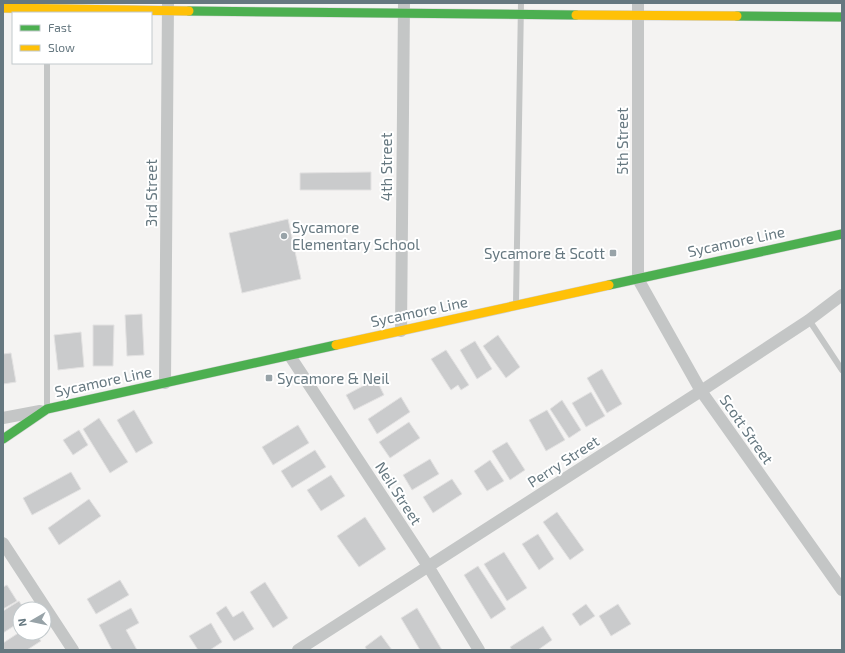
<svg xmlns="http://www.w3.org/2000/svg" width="845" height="653" font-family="'Exo 2',sans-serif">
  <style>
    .building { fill: #cacbcc; stroke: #e3e2e2 }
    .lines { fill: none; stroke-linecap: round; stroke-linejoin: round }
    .fast-casing { stroke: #cfd0d0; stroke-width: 10 }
    .slow-casing { stroke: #cfd0d0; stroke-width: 10 }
    .lane { stroke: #c4c6c6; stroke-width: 6 }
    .street { stroke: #c4c6c6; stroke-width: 12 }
    .fast { stroke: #4caf50; stroke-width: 9 }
    .slow { stroke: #ffc107; stroke-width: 9 }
    .poi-dot { fill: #98a3a8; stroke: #fff; stroke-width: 1.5 }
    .labels { text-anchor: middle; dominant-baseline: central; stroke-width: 4; stroke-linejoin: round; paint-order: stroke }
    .street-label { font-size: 15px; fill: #667880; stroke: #fff }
    .poi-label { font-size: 15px; fill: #667880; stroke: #fff; text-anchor: start }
  </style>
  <rect width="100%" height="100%" fill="#f4f3f2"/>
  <path class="building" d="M371,172V190H300V173Z
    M288,219L301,279L242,293L229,233Z
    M142,314L144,355L127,356L125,315Z
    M93,325H114L113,366H93Z
    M81,332L84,367L58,370L54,335Z
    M498,335L520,367L506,378L483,346Z
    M475,341L492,369L477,379L460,350Z
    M446,350L469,385L461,390L458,385L451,390L431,359Z
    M11,353L16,382L3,384V354Z
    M602,369L622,404L607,413L587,378Z
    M376,379L384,395L354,410L346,395Z
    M591,392L605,416L586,427L572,403Z
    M401,397L410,412L377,434L368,419Z
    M562,400L581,430L569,438L550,409Z
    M134,410L153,443L136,453L117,420Z
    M547,410L565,440L546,451L529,420Z
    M99,418L128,462L110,473L83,429Z
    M409,422L420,438L390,458L379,442Z
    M298,425L309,443L273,465L262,447Z
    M79,430L88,445L73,455L63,440Z
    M507,442L525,470L510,480L492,451Z
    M315,450L326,467L292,488L281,471Z
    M430,459L439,474L412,490L403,475Z
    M490,460L504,481L487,491L474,471Z
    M71,472L81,489L32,515L23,498Z
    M331,475L345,496L321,511L307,490Z
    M452,479L462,494L433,513L423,497Z
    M89,499L101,516L59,545L48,528Z
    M557,512L584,550L570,560L543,522Z
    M365,517L386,549L359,567L337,536Z
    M538,534L554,559L539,570L522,544Z
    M504,552L527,588L507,601L484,564Z
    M478,566L506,609L491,619L464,575Z
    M120,580L129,595L96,614L87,599Z
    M265,582L288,618L273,628L250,592Z
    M7,585L17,601L3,609V587Z
    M19,601L24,609H20V622L3,633V611Z
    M586,604L595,616L580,626L572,614Z
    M618,604L631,624L611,636L599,616Z
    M226,606L233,617L243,611L254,629L234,641L216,613Z
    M131,608L139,623L126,630L137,650H112L99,625Z
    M417,608L442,650H420L401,618Z
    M211,623L222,642L210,650H198L189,636Z
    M543,626L552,640L538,650H512L510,647Z
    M20,632V633H35L41,641L27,650H3V643Z
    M381,635L392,650H367L365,647Z"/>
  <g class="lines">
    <g class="fast-casing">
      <path id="fast" d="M189,11L576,15
        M737,16L842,17
        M609,285L842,234
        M3,439L47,409L336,345"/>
    </g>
    <g class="slow-casing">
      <path id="slow" d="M3,8L189,11
        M576,15L737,16
        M336,345L609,285"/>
    </g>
    <path class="lane" d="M516,303L521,3
      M809,320L842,370
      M47,407V63"/>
    <path class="street" d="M638,3V279L701,391L842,590
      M401,331L404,3
      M290,356L428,566L479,650
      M165,383L168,3
      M3,418L40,411
      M3,543L73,650
      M298,650L701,391L809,320L842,295"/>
    <use href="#fast" class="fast"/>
    <use href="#slow" class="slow"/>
  </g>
  <g class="poi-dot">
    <circle cx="284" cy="236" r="4"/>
    <rect x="609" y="249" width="8" height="8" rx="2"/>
    <rect x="265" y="374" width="8" height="8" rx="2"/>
  </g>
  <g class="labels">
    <g class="street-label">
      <text transform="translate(622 141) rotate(-90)">5th Street</text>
      <text transform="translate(386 167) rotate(-90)">4th Street</text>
      <text transform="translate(151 193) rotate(-90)">3rd Street</text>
      <text transform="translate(736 241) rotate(-12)">Sycamore Line</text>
      <text transform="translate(419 311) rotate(-12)">Sycamore Line</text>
      <text transform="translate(103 381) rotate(-12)">Sycamore Line</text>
      <text transform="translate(747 429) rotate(55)">Scott Street</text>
      <text transform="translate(563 461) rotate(-33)">Perry Street</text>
      <text transform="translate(399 493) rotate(57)">Neil Street</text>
    </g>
    <g class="poi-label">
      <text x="292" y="227">Sycamore<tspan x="292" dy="17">Elementary School</tspan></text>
      <text x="605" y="253" text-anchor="end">Sycamore &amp; Scott</text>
      <text x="277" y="378">Sycamore &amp; Neil</text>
    </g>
  </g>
  <rect width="845" height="653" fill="none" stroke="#667880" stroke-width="8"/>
  <rect x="12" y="12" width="140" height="52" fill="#ffffff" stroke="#c2c9cc"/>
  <rect x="20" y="25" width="20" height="6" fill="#4caf50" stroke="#c2c9cc"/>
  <text x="48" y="32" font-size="12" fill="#667880">Fast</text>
  <rect x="20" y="45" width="20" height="6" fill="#ffc107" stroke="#c2c9cc"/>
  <text x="48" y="52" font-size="12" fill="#667880">Slow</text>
  <g transform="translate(32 621) rotate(261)"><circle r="19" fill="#ffffff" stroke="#c2c9cc"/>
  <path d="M0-3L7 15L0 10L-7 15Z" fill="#98a3a8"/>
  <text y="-6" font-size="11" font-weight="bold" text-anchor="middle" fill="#667880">N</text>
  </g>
</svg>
